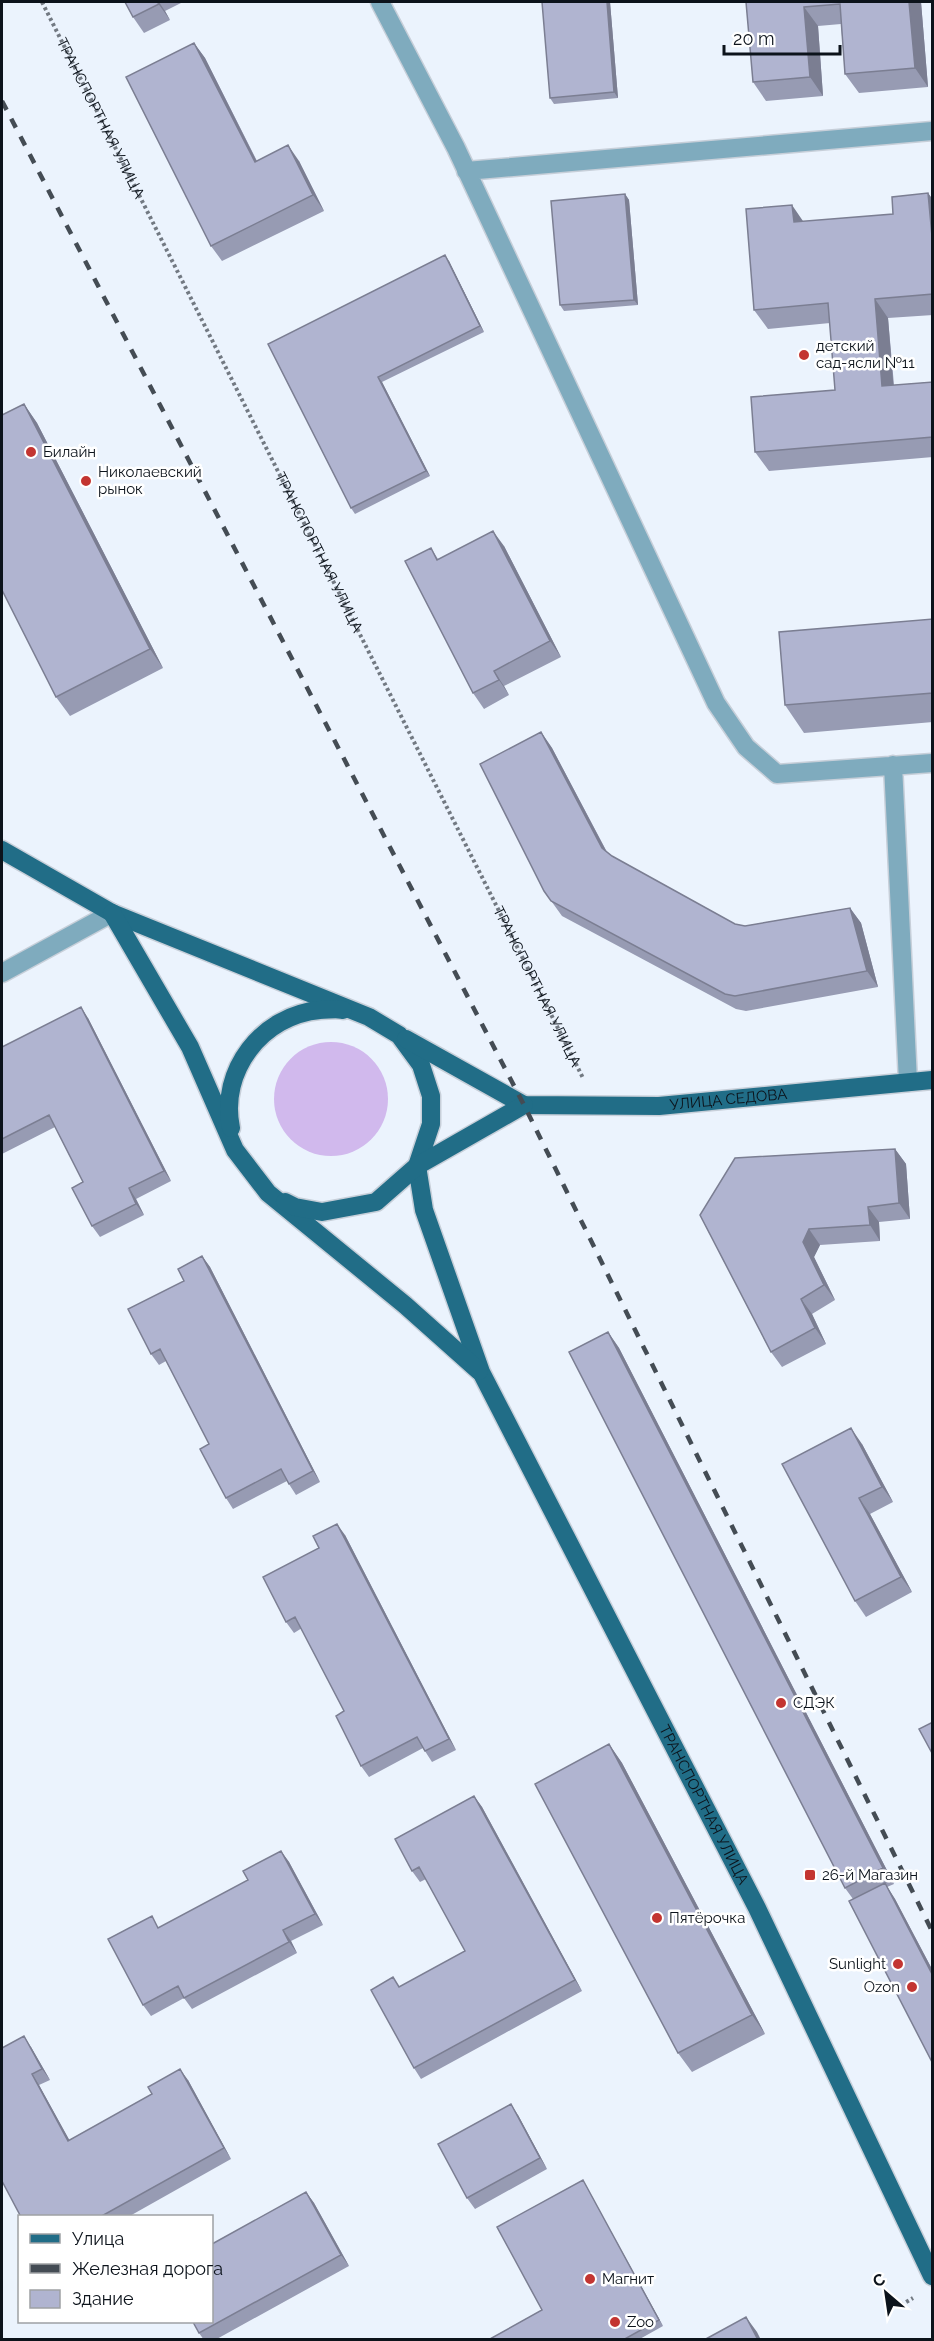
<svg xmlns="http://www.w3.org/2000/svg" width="934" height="2341" font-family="Raleway,sans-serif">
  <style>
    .green { fill: #d1b9ed }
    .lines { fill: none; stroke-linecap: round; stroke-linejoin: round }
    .minor-casing { stroke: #c7cfd9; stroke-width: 21 }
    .major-casing { stroke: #c7cfd9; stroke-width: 21 }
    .path { stroke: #727982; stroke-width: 4; stroke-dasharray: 3 3; stroke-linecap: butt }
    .minor { stroke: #7fabbe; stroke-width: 18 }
    .major { stroke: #216d87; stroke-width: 18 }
    .rail { stroke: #444c54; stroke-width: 4.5; stroke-dasharray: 10 10; stroke-linecap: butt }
    .wall { fill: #979bb3 }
    .shaded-wall { fill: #7b7e92 }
    .building { fill: #b0b4d0; stroke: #7b7e92; stroke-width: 1.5 }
    .poi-dot { fill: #c33531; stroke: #fff; stroke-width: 2 }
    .labels { text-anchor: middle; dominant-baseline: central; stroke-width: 5; stroke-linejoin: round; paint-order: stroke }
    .street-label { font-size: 15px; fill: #0c131b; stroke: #fff }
    .poi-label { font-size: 15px; fill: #0c131b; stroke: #fff; text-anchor: start }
  </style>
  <rect width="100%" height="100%" fill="#ebf3fd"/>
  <path class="green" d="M274 1099a57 57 0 1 1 114 0a57 57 0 1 1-114 0Z"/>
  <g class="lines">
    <g class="minor-casing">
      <path id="minor" d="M380,2L456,148L716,703L746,747L777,774L932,763
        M466,171L932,131
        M893,765L908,1082
        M2,973L112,913"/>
    </g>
    <g class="major-casing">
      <g id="major">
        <path id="s2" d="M2,850L112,913L369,1017L399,1035L421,1065L431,1096V1124L417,1166L424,1210L481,1372L757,1908L932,2276"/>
        <path d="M112,913L190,1047L235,1150L268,1193L405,1305L479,1371"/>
        <path id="s3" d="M406,1039L524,1105L659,1106L932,1080"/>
        <path d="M231,1128C219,1071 262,1015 320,1010C328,1010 336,1008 343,1010"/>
        <path d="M285,1202L295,1207L322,1212L376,1202L417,1166L524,1105"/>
      </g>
    </g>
    <g class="path">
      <path id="s1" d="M42,2L583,1078"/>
      <path d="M901,2305L913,2298"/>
    </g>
    <use href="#minor" class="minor"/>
    <use href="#major" class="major"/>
    <path class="rail" d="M2,101L524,1105L932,1931"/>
  </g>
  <path class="wall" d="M125,2H183L165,11L170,20L144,33L133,17Z
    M610,2L618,98L554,104L550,98Z
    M746,2H921L928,87L859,93L845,74L841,24L818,26L823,96L766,101L753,82Z
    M194,43L205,58L257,161H299L324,211L222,261L211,246Z
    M928,193L933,200V315L888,318L894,385L933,382V457L769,471L755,452L835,390L830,323L768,329L754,310L804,222L893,214Z
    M625,194L629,200L638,305L564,311L560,305Z
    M449,261L484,332L382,382L430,476L355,514L351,508L268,344Z
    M24,404L37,423L163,668L70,716L56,697Z
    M504,546L561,657L504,686L509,695L484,709L473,693L431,548L438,559Z
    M933,619V722L804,733L785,705Z
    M541,732L552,748L607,852L612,856L735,924L745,926L850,908L861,923L878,987L746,1011L736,1009L562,916L544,891Z
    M88,1018L171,1181L136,1199L144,1215L100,1237L92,1226L83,1182L55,1127L2,1154V1047Z
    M895,1149L906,1164L910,1219L879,1222L880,1241L820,1245L814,1257L835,1300L812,1314L826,1344L782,1367L771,1352L700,1215Z
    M202,1256L210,1267L320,1482L296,1495L287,1481L233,1509L226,1498L209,1444L166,1361L159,1365L151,1354L184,1281Z
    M608,1332L619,1348L894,1884L887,1887L895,1899L933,1971V2064L853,1899L845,1888Z
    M862,1444L893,1502L870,1514L912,1592L866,1617L855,1601Z
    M345,1535L456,1750L432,1762L423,1748L369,1777L361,1766L344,1711L302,1628L294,1633L286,1622Z
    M609,1744L622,1763L765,2034L692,2072L678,2053Z
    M474,1796L482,1807L582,1991L421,2079L414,2068L400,1987L465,1951L426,1879L420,1882L412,1871Z
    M281,1851L289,1862L323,1925L291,1941L297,1953L192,2009L184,1998L151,2016L143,2005L248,1880Z
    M31,2047L50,2080L39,2085L69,2140L188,2080L231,2159L128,2217H21Z
    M518,2115L547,2169L475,2209L467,2198Z
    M586,2186L663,2326L638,2340H488L542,2310Z
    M306,2192L314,2203L349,2266L215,2340H204L199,2333Z"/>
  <path class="shaded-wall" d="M157,2H159L165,11L170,20Z
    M607,2H610L618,98L614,92Z
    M909,2H921L928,87L915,68Z
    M804,7L818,26L823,96L810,77Z
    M194,43L205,58L265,178L255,162Z
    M288,145L299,161L324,211L313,195Z
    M928,193L933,200V247Z
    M625,194L629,200L638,305L634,300Z
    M792,205L805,224L794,222Z
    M445,255L449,261L484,332L480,326Z
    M875,299L888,318L895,405L882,386Z
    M378,377L382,382L430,476L426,471Z
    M24,404L37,423L163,668L150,649Z
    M493,531L504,546L561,657L550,641Z
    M494,671L504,686L509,695L499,680Z
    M541,732L552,748L613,864L602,848Z
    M850,908L861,923L878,987L867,971Z
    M81,1007L88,1018L171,1181L164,1171Z
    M895,1149L906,1164L910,1219L899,1203Z
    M129,1188L136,1199L144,1215L136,1204Z
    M868,1207L879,1222L880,1241L870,1225Z
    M809,1229L820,1245L814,1257L835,1300L824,1285L803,1242Z
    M202,1256L210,1267L320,1482L313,1471Z
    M801,1299L812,1314L826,1344L815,1328Z
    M608,1332L619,1348L894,1884L883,1868Z
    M851,1428L862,1444L893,1502L882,1487Z
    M859,1498L870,1514L912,1592L901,1577Z
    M337,1524L345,1535L456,1750L449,1739Z
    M609,1744L622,1763L765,2034L752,2015Z
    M474,1796L482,1807L582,1991L575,1980Z
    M281,1851L289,1862L323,1925L315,1914Z
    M885,1883L895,1899L933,1971V1976Z
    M283,1930L291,1941L297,1953L289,1942Z
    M24,2036L31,2047L50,2080L42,2069Z
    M180,2069L188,2080L231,2159L224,2148Z
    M32,2074L39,2085L76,2152L68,2141Z
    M511,2104L518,2115L547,2169L540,2158Z
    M583,2180L586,2186L663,2326L659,2320Z
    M306,2192L314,2203L349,2266L341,2255Z
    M746,2317L757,2332L761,2340H758Z"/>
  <path class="building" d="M125,2H157L159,4L133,17Z
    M542,2H607L614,92L550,98Z
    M746,2H909L915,68L845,74L840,4L804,7L810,77L753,82Z
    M194,43L255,162L288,145L313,195L211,246L126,77Z
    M928,193L933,247V294L875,299L882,386L933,382V437L755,452L751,397L835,390L828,303L754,310L746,209L792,205L794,222L893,214L892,197Z
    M625,194L634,300L560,305L551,201Z
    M445,255L480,326L378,377L426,471L351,508L268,344Z
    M24,404L150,649L56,697L2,590V415Z
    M493,531L550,641L494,671L499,680L473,693L405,561L431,548L437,560Z
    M933,619V693L785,705L779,632Z
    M541,732L602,848L612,856L735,924L745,926L850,908L867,971L735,996L725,994L551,901L544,891L480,764Z
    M81,1007L164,1171L129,1188L136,1204L92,1226L72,1188L83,1182L49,1115L2,1139V1047Z
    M895,1149L899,1203L868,1207L870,1225L809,1229L803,1242L824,1285L801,1299L815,1328L771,1352L700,1215L735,1158Z
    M202,1256L313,1471L289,1484L281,1469L226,1498L200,1449L209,1444L160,1349L151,1354L128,1309L184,1281L178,1269Z
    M608,1332L883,1868L845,1888L569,1352Z
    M851,1428L882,1487L859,1498L901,1577L855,1601L782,1464Z
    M337,1524L449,1739L425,1751L417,1737L361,1766L336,1716L344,1711L295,1617L286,1622L263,1577L319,1548L313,1536Z
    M933,1722V1755L919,1729Z
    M609,1744L752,2015L678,2053L535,1784Z
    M474,1796L575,1980L414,2068L371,1990L393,1977L399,1987L465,1951L419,1867L412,1871L395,1839Z
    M281,1851L315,1914L283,1930L289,1942L184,1998L178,1986L143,2005L108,1939L152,1916L158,1928L248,1880L243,1871Z
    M885,1883L933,1976V2064L849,1901Z
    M24,2036L42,2069L32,2074L68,2141L152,2094L148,2087L180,2069L224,2148L100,2217H21L2,2181V2048Z
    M511,2104L540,2158L467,2198L438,2144Z
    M583,2180L659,2320L623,2340H488L542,2310L497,2227Z
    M306,2192L341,2255L199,2333L193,2322H212V2244Z
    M746,2317L758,2340H704Z"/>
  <g class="poi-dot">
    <circle cx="804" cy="355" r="6"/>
    <circle cx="31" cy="452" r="6"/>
    <circle cx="86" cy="481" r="6"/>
    <circle cx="781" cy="1703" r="6"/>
    <rect x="804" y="1869" width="12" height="12" rx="3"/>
    <circle cx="657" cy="1918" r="6"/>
    <circle cx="898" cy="1964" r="6"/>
    <circle cx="912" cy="1987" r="6"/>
    <circle cx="590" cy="2279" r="6"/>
    <circle cx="615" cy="2322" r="6"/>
  </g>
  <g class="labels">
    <g class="street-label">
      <text stroke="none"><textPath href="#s1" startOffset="130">ТРАНСПОРТНАЯ УЛИЦА</textPath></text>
      <text stroke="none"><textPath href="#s1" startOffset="616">ТРАНСПОРТНАЯ УЛИЦА</textPath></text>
      <text stroke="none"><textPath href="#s1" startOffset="1102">ТРАНСПОРТНАЯ УЛИЦА</textPath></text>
      <text stroke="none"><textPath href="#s3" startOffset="340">УЛИЦА СЕДОВА</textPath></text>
      <text stroke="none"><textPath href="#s2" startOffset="1284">ТРАНСПОРТНАЯ УЛИЦА</textPath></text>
    </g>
    <g class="poi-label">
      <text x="816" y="346">детский<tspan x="816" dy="17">сад-ясли №11</tspan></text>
      <text x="43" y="452">Билайн</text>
      <text x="98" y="472">Николаевский<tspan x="98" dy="17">рынок</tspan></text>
      <text x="793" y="1703">СДЭК</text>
      <text x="822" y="1875">26-й Магазин</text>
      <text x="669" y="1918">Пятёрочка</text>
      <text x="886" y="1964" text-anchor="end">Sunlight</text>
      <text x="900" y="1987" text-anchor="end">Ozon</text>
      <text x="602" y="2279">Магнит</text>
      <text x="627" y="2322">Zoo</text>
    </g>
  </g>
  <rect width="934" height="2341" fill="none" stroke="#0c131b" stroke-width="6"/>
  <rect x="18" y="2215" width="195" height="108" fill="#ffffff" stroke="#9ea1a4" stroke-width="1.5"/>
  <rect x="30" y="2234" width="30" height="9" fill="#216d87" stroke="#9ea1a4" stroke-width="1.5"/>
  <text x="72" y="2245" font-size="18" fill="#0c131b">Улица</text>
  <rect x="30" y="2264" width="30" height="9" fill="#444c54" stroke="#9ea1a4" stroke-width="1.5"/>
  <text x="72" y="2275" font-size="18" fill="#0c131b">Железная дорога</text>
  <rect x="30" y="2290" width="30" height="18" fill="#b0b4d0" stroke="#9ea1a4" stroke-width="1.5"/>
  <text x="72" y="2305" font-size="18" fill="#0c131b">Здание</text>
  <g transform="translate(886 2293) rotate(331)" stroke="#ffffff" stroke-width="4.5" paint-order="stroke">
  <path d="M0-4.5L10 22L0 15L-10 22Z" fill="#0c131b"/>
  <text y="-9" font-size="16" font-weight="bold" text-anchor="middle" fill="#0c131b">С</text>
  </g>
  <path d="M724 45v9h116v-9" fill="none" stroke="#0c131b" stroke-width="3"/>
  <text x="733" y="45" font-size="18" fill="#0c131b" stroke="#ffffff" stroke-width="4.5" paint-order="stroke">20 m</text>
</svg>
